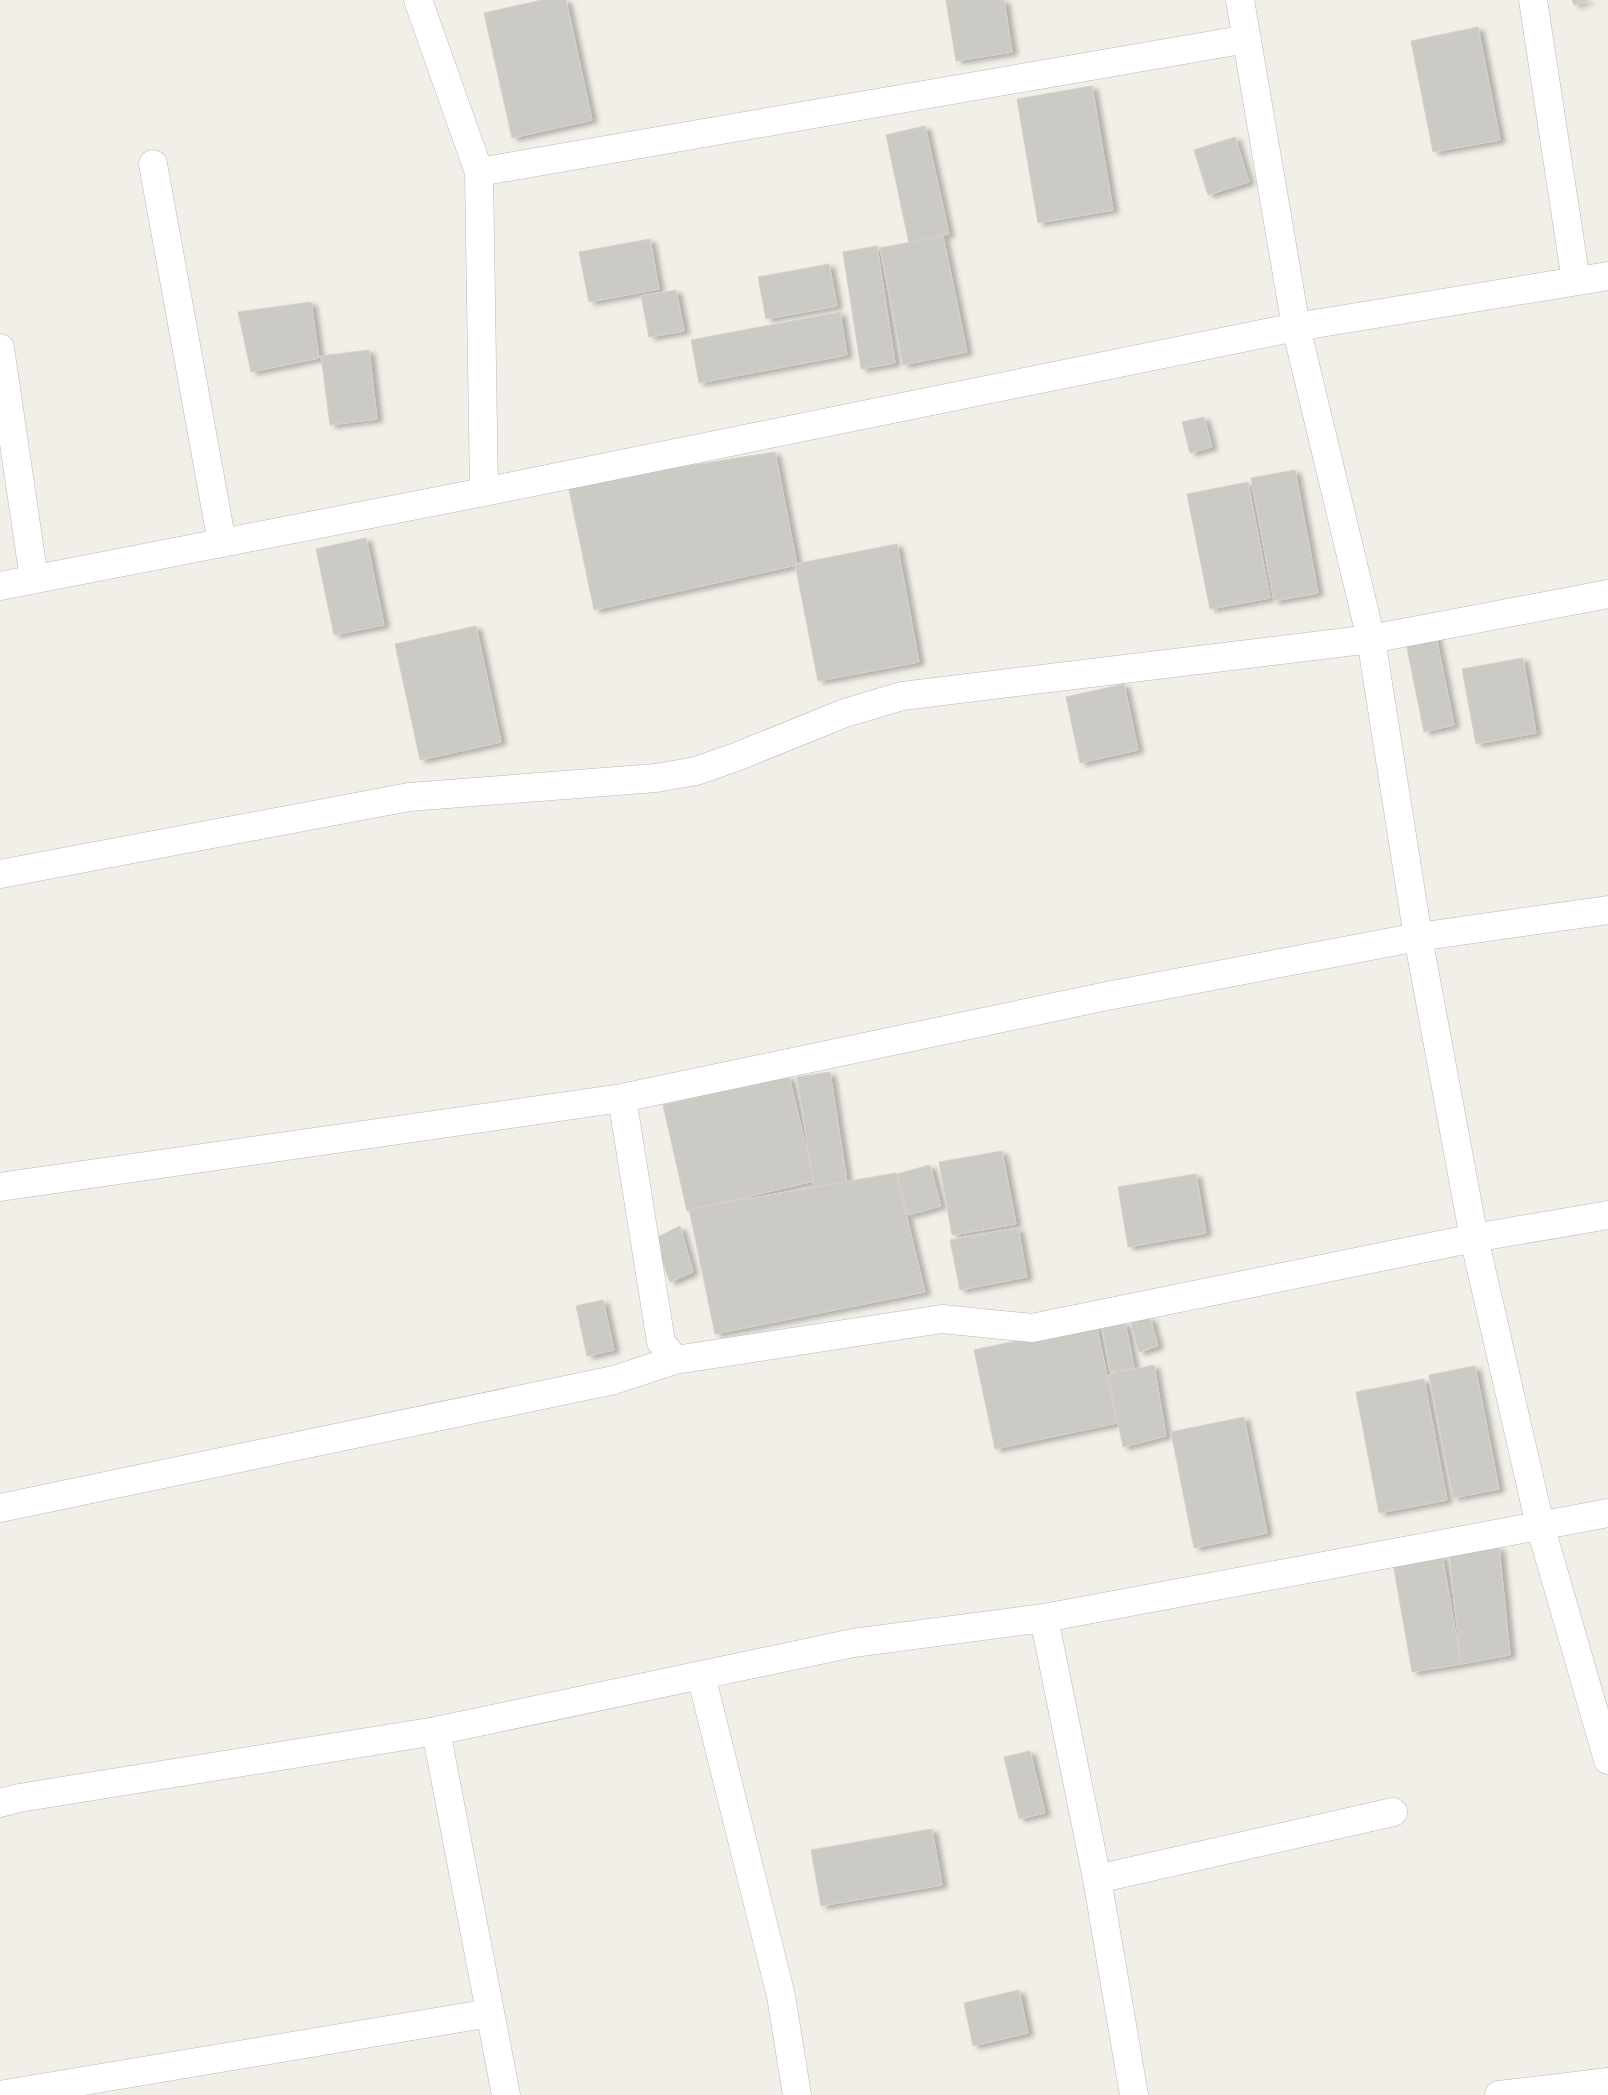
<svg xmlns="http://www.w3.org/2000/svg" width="1608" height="2095" font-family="Poppins,sans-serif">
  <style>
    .building { fill: #cccac5; stroke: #d6d1c6; filter: url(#shadow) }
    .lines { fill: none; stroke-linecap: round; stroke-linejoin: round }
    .minor-casing { stroke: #b5b8bc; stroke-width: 29 }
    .minor { stroke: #fff; stroke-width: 28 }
  </style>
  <defs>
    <filter id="shadow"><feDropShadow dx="5.5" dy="3" stdDeviation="2.5" flood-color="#0004"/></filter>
  </defs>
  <rect width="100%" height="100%" fill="#f1efe8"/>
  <path class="building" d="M542,0H566L592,120L512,138L484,13Z
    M946,0H1004L1012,52L956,61Z
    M1572,0H1589L1574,5Z
    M1478,27L1500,140L1433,152L1411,41Z
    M1092,86L1113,210L1038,223L1017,99Z
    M925,126L949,234L909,243L886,135Z
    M1235,137L1249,182L1208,195L1194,150Z
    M943,236L967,352L903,365L880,248Z
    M650,239L659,289L589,302L579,252Z
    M877,246L895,363L861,369L843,252Z
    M829,264L837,306L766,319L758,277Z
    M676,290L684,331L649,337L641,296Z
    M311,302L319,358L251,372L238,312Z
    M840,312L847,355L699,383L691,340Z
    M369,350L377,419L330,425L321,356Z
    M1204,417L1212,447L1190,453L1182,422Z
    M775,452L797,565L594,610L568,485Z
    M1295,470L1318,593L1274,601L1251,478Z
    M1248,482L1270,598L1210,609L1187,494Z
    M366,538L384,625L334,635L316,549Z
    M897,544L919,662L818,681L795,564Z
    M476,626L501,742L420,760L395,644Z
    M1435,632L1454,725L1424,732L1405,638Z
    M1523,658L1536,733L1476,744L1462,669Z
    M1124,684L1138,750L1080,763L1066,697Z
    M830,1072L847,1182L814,1187L797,1077Z
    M789,1076L814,1181L687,1211L663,1105Z
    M1002,1151L1016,1224L952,1235L939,1162Z
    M930,1165L941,1206L908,1215L897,1174Z
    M896,1173L925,1292L715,1334L689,1209Z
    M1196,1174L1206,1233L1128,1247L1118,1187Z
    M680,1226L693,1272L670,1282L654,1239Z
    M1018,1228L1027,1277L960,1290L950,1240Z
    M603,1300L614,1350L587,1356L576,1306Z
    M1150,1317L1158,1346L1139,1352L1131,1323Z
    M1125,1322L1134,1368L1110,1372L1102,1326Z
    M1096,1324L1117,1423L995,1449L974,1350Z
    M1154,1365L1166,1436L1123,1447L1108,1375Z
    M1475,1366L1499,1489L1453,1498L1429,1375Z
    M1424,1379L1447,1500L1379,1513L1356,1392Z
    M1244,1417L1267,1533L1194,1548L1171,1432Z
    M1499,1547L1510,1655L1461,1664L1449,1552Z
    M1442,1555L1461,1664L1412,1672L1393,1563Z
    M1030,1751L1045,1813L1019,1819L1004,1757Z
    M932,1829L942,1885L821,1906L811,1850Z
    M1019,1990L1028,2033L973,2046L964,2003Z"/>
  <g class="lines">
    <g class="minor-casing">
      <path id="minor" d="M418,0L479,172L484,492
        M1240,0L1296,327L1371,639L1418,937L1474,1238L1540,1525L1608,1760
        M1533,0L1576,281
        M153,164L222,543
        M479,172L1247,39
        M0,348L34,579
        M0,586L484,492L1296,327L1608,276
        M0,874L409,797L656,778L696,771L736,757L845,713L902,696L1371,639L1608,594
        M622,1098L661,1342L675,1360L942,1319L1032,1328L1474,1238L1608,1215
        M0,1187L622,1098L1107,996L1418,937L1608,910
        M0,1508L614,1380L675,1360
        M1044,1618L1097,1879L1134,2095
        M701,1675L781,1996L797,2095
        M436,1731L506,2095
        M0,1803L19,1798L436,1731L853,1643L1044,1618L1608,1513
        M1097,1879L1393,1812
        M0,2095L490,2013
        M1499,2095L1608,2082"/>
    </g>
    <use href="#minor" class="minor"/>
  </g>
</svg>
